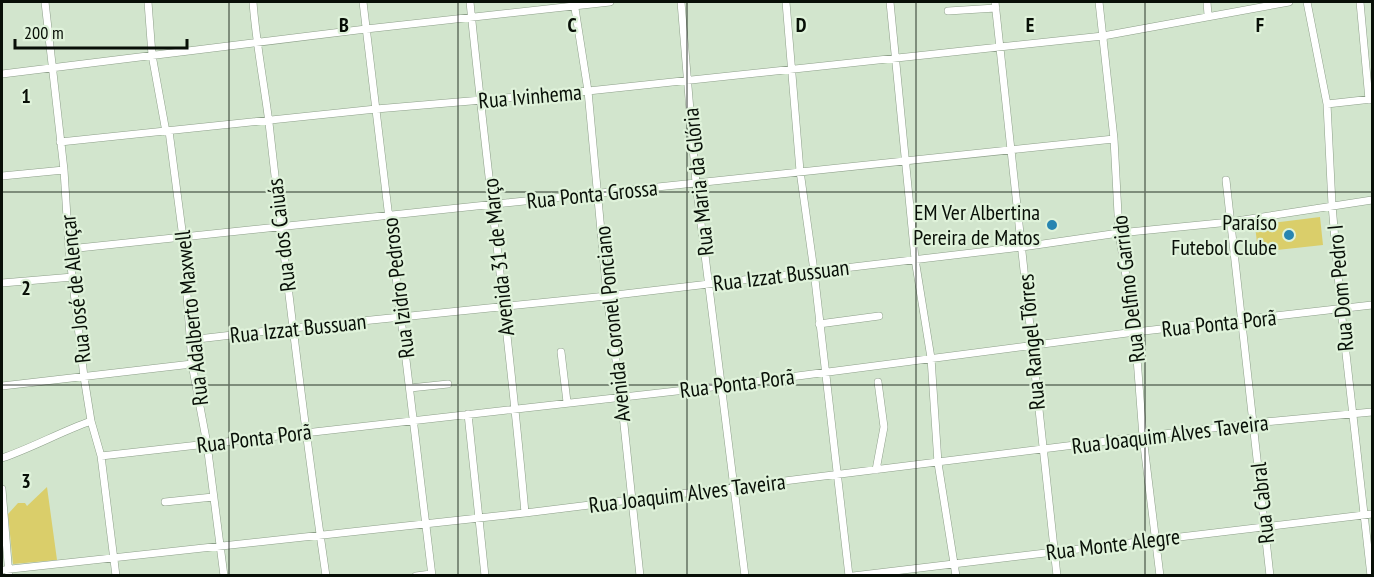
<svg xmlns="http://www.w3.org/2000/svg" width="1374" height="577" font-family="'PT Sans Narrow',sans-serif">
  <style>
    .green { fill: #dace6a }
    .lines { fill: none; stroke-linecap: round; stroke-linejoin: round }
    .minor-casing { stroke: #8d9f89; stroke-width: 8 }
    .minor { stroke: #fff; stroke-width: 7 }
    .grid { fill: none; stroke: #080f07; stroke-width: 1.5; stroke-opacity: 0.55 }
    .poi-dot { fill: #2785b1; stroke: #dff2da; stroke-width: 2 }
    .labels { text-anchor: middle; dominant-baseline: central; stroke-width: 4.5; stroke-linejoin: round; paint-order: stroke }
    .street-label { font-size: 22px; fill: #080f07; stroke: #dff2da }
    .poi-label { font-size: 22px; fill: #080f07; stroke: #dff2da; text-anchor: end }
    .grid-label { font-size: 20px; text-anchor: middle; font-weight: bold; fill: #080f07; stroke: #dff2da; stroke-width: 4.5; stroke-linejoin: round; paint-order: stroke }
  </style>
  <rect width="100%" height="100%" fill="#d2e5cd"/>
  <path class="green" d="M1320,217L1323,245L1258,252L1255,225Z
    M47,487L57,560L13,564L8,514L18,503H25L27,506Z"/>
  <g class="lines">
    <g class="minor-casing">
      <path id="minor" d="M45,2L64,170L69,249L84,377L91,421L101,456L116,576
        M148,2L152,55L166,132
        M253,2C256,43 264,83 269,123C286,274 304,425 326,576
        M363,2L432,576
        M470,2C487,172 510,342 525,513
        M574,2L588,91L607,296L621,396L640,576
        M681,2L696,183L745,576
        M786,2L800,171L814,271L849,576
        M890,2L915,259L931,358L938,463L956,576
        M995,2L1057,576
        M1099,2L1114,139L1119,233L1135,332L1143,437L1160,576
        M1207,2L1208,15
        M1307,2L1327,104L1332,205L1341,309L1371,576
        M1360,2L1369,100
        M948,11L996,8
        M2,74L366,29L610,2
        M1327,104L1372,99
        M169,131L183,238L192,364L207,444L224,576
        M60,142L376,109L588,91L1103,36L1289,2
        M2,176L64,170
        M1226,180L1270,576
        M69,249L1114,139
        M2,283L73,277
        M819,324L879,316
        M189,340L293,328L607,296L1022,247L1119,233L1230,222L1372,200
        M561,352L567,402
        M2,386L192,364
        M410,388L448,384
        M468,414L485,576
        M101,456L721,386L1135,332L1372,305
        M2,458C32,448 60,432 91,421
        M876,470L884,427L878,382
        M2,489L9,576
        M165,502L213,497
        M2,570L525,513L1253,423L1372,412
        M416,576L431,574
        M853,576L1372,514"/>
    </g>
    <use href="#minor" class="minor"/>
  </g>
  <path class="grid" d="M229,2V576M458,2V576M687,2V576M916,2V576M1145,2V576M2,192H1372M2,385H1372"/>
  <g class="poi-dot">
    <circle cx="1052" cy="225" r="6"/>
    <circle cx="1289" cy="235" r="6"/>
  </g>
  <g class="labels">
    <g class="street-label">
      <text transform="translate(530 96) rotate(-5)">Rua Ivinhema</text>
      <text transform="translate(698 182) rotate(-96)">Rua Maria da Glória</text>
      <text transform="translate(592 194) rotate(-6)">Rua Ponta Grossa</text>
      <text transform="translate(281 235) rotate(-97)">Rua dos Caiuás</text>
      <text transform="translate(498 257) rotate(-96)">Avenida 31 de Março</text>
      <text transform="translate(781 275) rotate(-7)">Rua Izzat Bussuan</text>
      <text transform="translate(398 288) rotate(-97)">Rua Izidro Pedroso</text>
      <text transform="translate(1340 288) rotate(-95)">Rua Dom Pedro I</text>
      <text transform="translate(75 289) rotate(-96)">Rua José de Alençar</text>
      <text transform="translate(1128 289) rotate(-97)">Rua Delfino Garrido</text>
      <text transform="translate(191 318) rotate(-96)">Rua Adalberto Maxwell</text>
      <text transform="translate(1219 323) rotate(-6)">Rua Ponta Porã</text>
      <text transform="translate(612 324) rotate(-96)">Avenida Coronel Ponciano</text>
      <text transform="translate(298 328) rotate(-6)">Rua Izzat Bussuan</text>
      <text transform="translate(1031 342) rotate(-95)">Rua Rangel Tôrres</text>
      <text transform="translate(737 383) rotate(-7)">Rua Ponta Porã</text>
      <text transform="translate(1170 434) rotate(-7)">Rua Joaquim Alves Taveira</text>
      <text transform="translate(254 438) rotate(-7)">Rua Ponta Porã</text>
      <text transform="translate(687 493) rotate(-7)">Rua Joaquim Alves Taveira</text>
      <text transform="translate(1262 503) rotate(-96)">Rua Cabral</text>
      <text transform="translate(1113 544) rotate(-7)">Rua Monte Alegre</text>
    </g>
    <g class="poi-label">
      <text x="1040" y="212">EM Ver Albertina<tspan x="1040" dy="25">Pereira de Matos</tspan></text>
      <text x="1277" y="222">Paraíso<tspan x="1277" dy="25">Futebol Clube</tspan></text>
    </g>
  </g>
  <g class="grid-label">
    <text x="344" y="32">B</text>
    <text x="572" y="32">C</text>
    <text x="801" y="32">D</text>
    <text x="1030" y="32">E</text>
    <text x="1260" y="32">F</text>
    <text x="26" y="103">1</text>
    <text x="26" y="295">2</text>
    <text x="26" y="488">3</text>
  </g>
  <rect width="1374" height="577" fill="none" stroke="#080f07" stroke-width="6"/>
  <path d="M15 39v9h172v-9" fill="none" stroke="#080f07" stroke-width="3"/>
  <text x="24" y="39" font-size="18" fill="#080f07" stroke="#dff2da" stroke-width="4.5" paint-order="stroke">200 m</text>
</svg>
